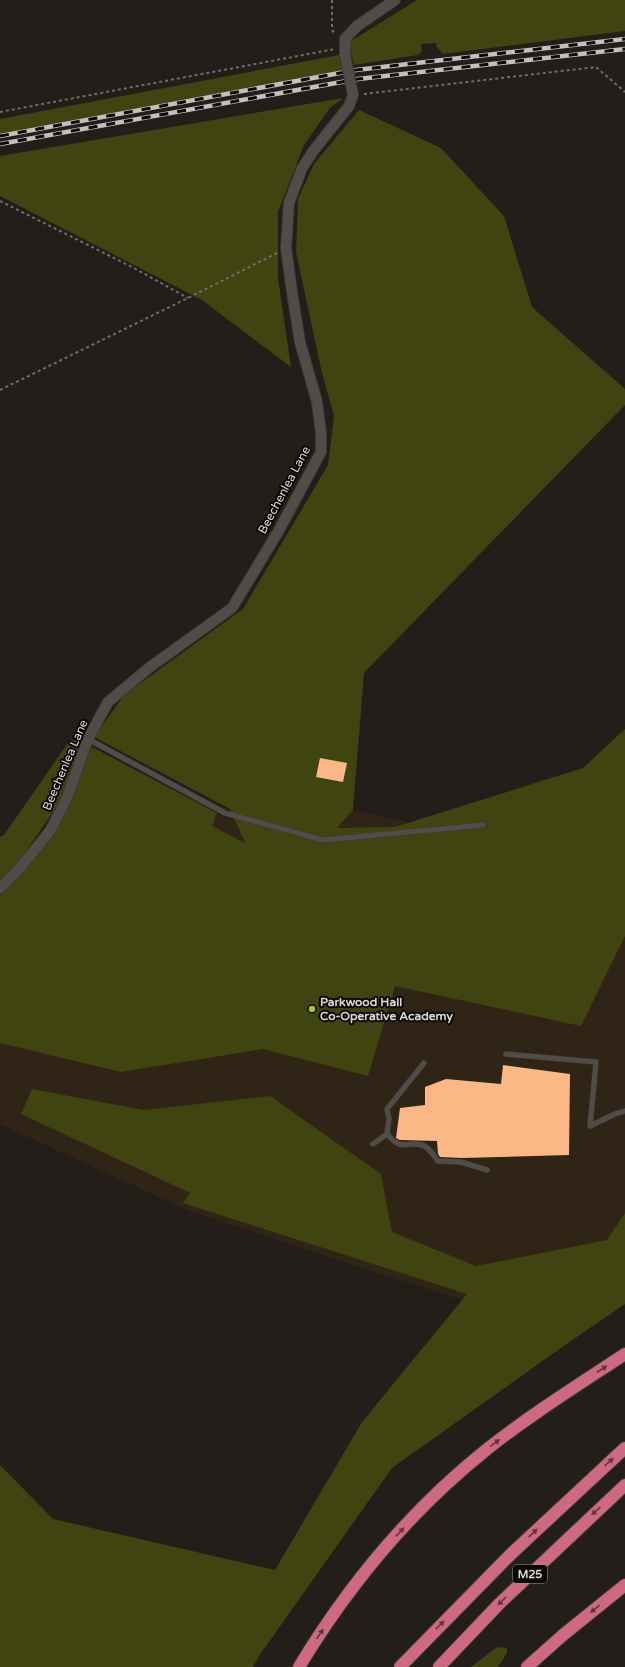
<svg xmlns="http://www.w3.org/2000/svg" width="625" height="1667" font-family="'Varela Round',sans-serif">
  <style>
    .education { fill: #302416 }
    .green { fill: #3f4410 }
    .building { fill: #fbb786 }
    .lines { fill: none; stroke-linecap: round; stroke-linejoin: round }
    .lane-casing { stroke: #3e3937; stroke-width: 6 }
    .street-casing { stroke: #3e3937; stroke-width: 12 }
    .highway-casing { stroke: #3e3937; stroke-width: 14 }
    .path { stroke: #726d6a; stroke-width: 2; stroke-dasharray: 3 3; stroke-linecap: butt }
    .lane { stroke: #524c48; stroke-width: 5 }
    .street { stroke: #524c48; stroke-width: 10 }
    .highway { stroke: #cd6a82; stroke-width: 12 }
    .rail-casing { stroke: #c4c0be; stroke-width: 4.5 }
    .rail { stroke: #0b0907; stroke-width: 3; stroke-dasharray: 9; stroke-linecap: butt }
    .street-bridge-casing { stroke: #3e3937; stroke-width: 12; stroke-linecap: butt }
    .street-bridge { stroke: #524c48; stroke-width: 10 }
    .oneway { fill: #62353e }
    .poi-dot { fill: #a3c927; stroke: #0b0907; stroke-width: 1.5 }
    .labels { text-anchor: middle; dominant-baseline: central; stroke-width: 4; stroke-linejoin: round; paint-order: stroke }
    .shield { fill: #0b0907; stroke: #9c9896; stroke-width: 1 }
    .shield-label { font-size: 11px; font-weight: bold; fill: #dad6d4 }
    .street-label { font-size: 12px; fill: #dad6d4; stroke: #0b0907 }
    .poi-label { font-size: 12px; font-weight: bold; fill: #dad6d4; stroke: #0b0907; text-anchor: start }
  </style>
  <rect width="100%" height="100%" fill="#231e1a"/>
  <path class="education" d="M625,729V1283L544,1327L189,1211L0,1124V893L22,872L70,800L92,747L225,818L336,828L353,810L411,823L583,768Z"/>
  <path class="green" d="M417,0H625V31L443,54L436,46V43L421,44L422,51L418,55L354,65L351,53V41Z
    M339,55L342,72L0,135V119Z
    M343,98L330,108L304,145L278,212V278L291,367L202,300L0,196V156Z
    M359,110L441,148L504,216L532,307L625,389V405L364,673L353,810L337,828L395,827L583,768L625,729V936L581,1026L395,986L368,1076L263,1049L121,1072L0,1043V895L55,831L70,800L92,747L217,813L212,826L245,843L230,809L94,737L124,695L243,609L328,465L334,416L322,373L296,252L298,199L314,164Z
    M70,740H82L59,803L14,869L0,880V837L4,835Z
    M32,1089L144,1110L270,1096L381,1174L392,1232L476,1266L607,1240L625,1213V1304L568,1343L392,1468L259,1656L253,1667H0V1465L53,1519L275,1570L362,1422L467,1294L183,1203L190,1193L21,1114Z
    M497,1647L507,1648V1653L498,1667H471Z"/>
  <path class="building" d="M320,758L347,763L343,782L316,777Z
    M503,1065L570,1074L569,1155L462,1158L440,1157L438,1154L437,1141L400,1140L396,1138L400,1108L425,1105V1087L446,1079L501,1084Z"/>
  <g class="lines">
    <g class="lane-casing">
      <path id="lane" d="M88,739L225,813L323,840L483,825
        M506,1054L596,1062L590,1126
        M590,1126L615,1114L625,1111
        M387,1134C402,1152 405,1141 422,1145C429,1147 433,1155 438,1161L461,1162L487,1170
        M373,1144L387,1134L389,1119L387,1109L424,1063"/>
    </g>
    <g class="street-casing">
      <path id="street" d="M345,55V39L357,26L395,0
        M0,888L20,868L50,831L67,798L88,739L108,702L150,667L232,608L278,532L321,452V433L317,402L300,342L292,292L286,248L289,203L302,168L314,150L349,106L353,95"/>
    </g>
    <g class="highway-casing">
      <path id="highway" d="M299,1667C348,1586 411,1510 486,1450C530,1415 578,1385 625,1354
        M400,1667L511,1554L625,1448
        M439,1667L500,1603L625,1485
        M527,1667L563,1635L625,1585"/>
    </g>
    <path class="path" d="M332,0V30L335,34
      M364,94L596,67L625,92
      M0,112L335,49
      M0,201L132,267L188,298
      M0,390L188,298L277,253"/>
    <use href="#lane" class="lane"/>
    <use href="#street" class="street"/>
    <use href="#highway" class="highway"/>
    <g class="rail-casing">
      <path id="rail" d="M0,136L356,70L625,39
        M0,144L358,79L625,49"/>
    </g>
    <use href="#rail" class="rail"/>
    <g class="street-bridge-casing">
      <path id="street-bridge" d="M345,55L353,95"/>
    </g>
    <use href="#street-bridge" class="street-bridge"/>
  </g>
  <defs><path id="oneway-solid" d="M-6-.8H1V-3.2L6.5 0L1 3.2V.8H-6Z"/></defs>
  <g class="oneway">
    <use href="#oneway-solid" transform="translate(602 1369) rotate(-33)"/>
    <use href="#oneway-solid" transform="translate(495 1443) rotate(-37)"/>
    <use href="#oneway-solid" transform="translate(609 1462) rotate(-42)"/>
    <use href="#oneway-solid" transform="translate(596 1511) rotate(138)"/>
    <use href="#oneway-solid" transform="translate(400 1532) rotate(-47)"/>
    <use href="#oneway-solid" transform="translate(533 1533) rotate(-44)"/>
    <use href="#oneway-solid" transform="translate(502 1601) rotate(135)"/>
    <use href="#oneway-solid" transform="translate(595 1609) rotate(141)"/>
    <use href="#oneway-solid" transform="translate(440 1625) rotate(-45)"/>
    <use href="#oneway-solid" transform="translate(320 1634) rotate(-56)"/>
  </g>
  <circle class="poi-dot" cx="312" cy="1009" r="4"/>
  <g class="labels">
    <rect class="shield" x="513" y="1565" width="34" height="18" rx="3"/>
    <g class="shield-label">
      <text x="530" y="1574">M25</text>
    </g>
    <g class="street-label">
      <text transform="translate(284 490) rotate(-62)">Beechenlea Lane</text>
      <text transform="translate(65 765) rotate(-67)">Beechenlea Lane</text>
    </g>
    <g class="poi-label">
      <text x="320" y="1002">Parkwood Hall<tspan x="320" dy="14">Co-Operative Academy</tspan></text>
    </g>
  </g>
</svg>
